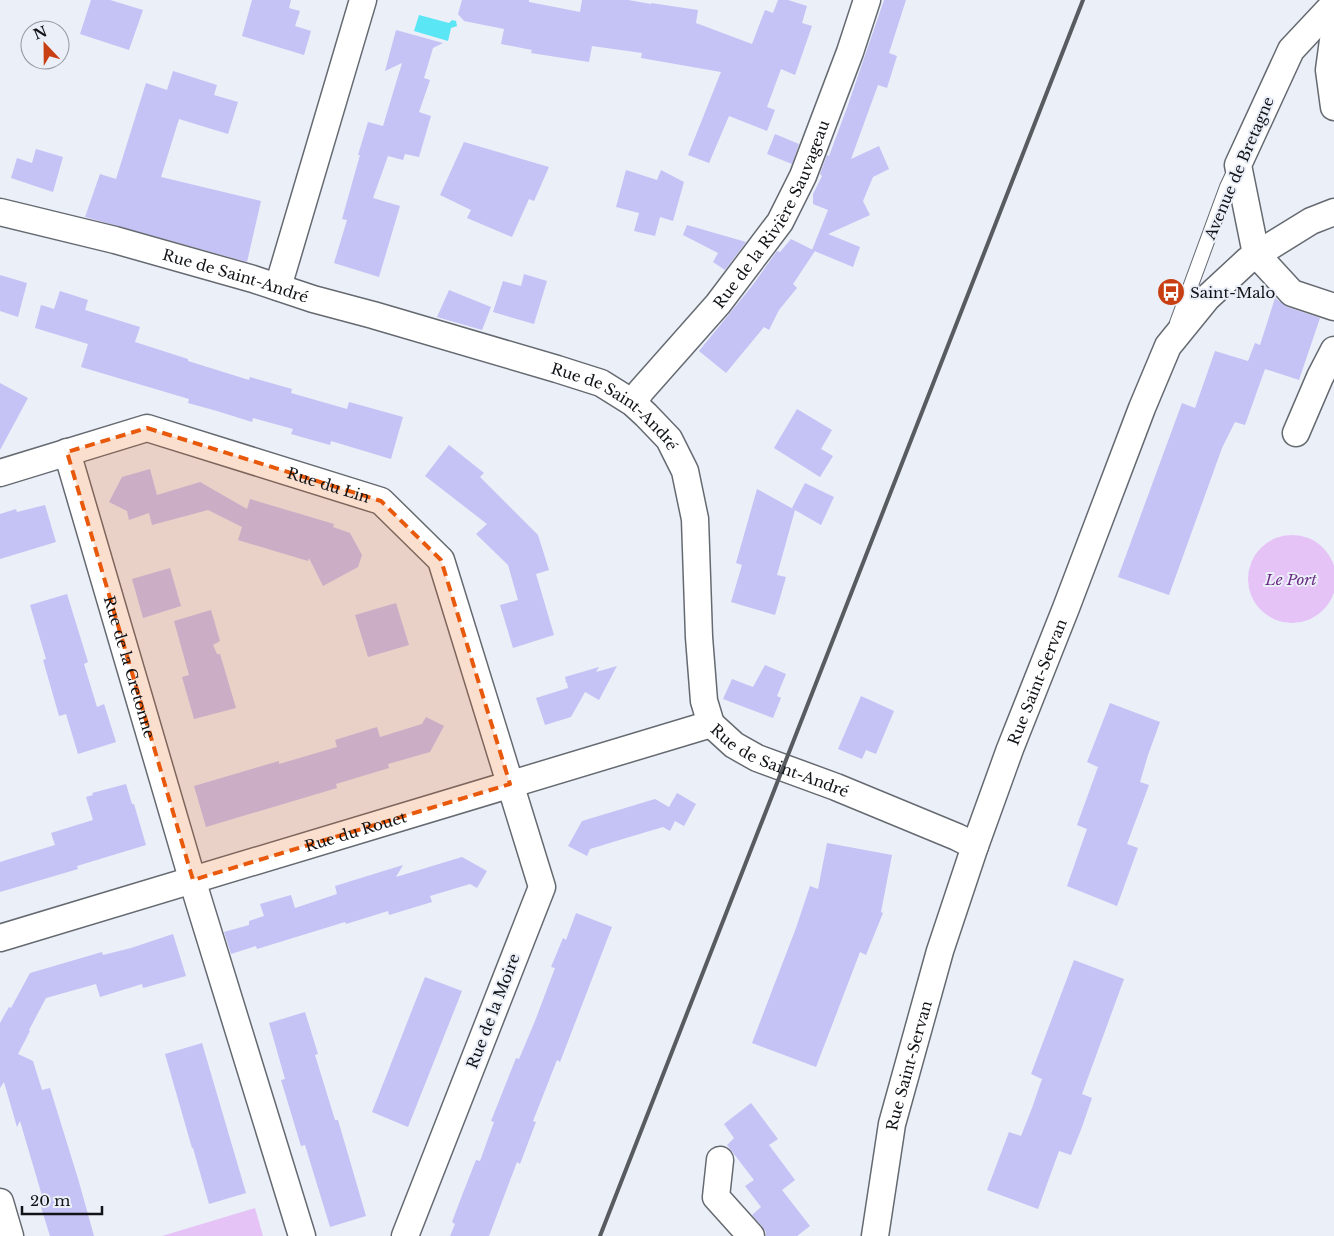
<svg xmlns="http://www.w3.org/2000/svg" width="1334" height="1236" font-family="'Libre Baskerville',serif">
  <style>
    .green { fill: #e6c3f7 }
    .water { fill: #5be6f5 }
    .building { fill: #c5c2f6 }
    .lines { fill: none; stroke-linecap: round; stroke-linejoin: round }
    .lane-casing { stroke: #656a71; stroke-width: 16 }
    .street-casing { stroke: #656a71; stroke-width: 29 }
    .lane { stroke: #fff; stroke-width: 14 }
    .street { stroke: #fff; stroke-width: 26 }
    .rail { stroke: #585b60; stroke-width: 4 }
    .marked { fill: #e8590c; fill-opacity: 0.2; stroke: #e8590c; stroke-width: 4; stroke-dasharray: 10 6; stroke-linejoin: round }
    .labels { text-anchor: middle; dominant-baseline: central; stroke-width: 4; stroke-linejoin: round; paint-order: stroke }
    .street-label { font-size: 15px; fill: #111316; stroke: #eaeff8 }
    .poi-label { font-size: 15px; fill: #111316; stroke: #eaeff8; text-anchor: start }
    .park-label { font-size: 15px; font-style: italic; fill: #6b2b84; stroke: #eaeff8 }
  </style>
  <rect width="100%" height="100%" fill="#eaeff8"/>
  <path class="green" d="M1248 579a44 44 0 1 1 88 0a44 44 0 1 1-88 0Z
    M255,1208L263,1236H162Z"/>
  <path class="water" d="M419,15L449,23L452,20L456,21L457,26L451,28L448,41L414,31Z"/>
  <path class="building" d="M91,0H110L143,10L129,50L80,34Z
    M252,0H291L289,8L300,11L295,26L311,31L304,55L242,36Z
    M462,0H529V2L580,12L582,0H628L651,4V3L698,10L696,23L752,44L765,10L773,13L778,0H788L807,6L802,23L812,26L795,75L781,69L767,107L775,110L767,131L729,116L709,163L688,155L721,72L641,58L642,53L592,46L589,62L531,53L532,50L501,44L504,29L464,21L458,14Z
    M884,0H906L889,53L897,56L887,88L878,85L851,159L879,146L889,169L873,177L863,201L870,215L828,234L860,247L853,267L812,250L828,210L813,204V194L822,176L820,174L827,155L829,156L848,105Z
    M396,30L443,43L433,48L424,78L430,80L419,112L431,116L419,157L405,154L403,160L388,156L373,198L400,206L379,277L334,263L347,220L342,219L360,155H358L368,122L383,126L402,63L385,71Z
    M173,71L217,85L214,95L238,102L228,134L179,119L161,177L261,201L247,262L85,217L100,174L116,179L146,83L167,90Z
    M775,134L799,144L792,164L767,154Z
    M464,142L549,167L534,201L529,199L512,237L467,218L471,210L440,195Z
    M36,149L63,157L53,192L11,178L17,158L32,163Z
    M626,170L657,180L661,170L684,182L673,221L660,217L655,236L634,231L639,213L616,207Z
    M687,225L746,242L725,270L713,262L718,253L683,235Z
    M791,239L815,251L793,284L797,288L779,310L769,330L764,327L726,373L699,351L752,286L777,251L780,252Z
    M524,274L547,281L534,324L493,312L503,281L521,286Z
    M0,275L27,283L18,317L0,311Z
    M449,290L491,307L482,330L437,317Z
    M60,291L88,300L85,310L140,327L135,342L188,359V361L249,380L250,377L292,389L291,393L347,409L349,402L403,417L391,459L331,441L330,445L291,434L293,429L253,418L252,422L217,411L188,403L189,399L81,367L88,344L35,328L41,305L54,309Z
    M1275,298L1287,307L1320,318L1299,380L1265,369L1245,425L1235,422L1222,448L1169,595L1118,577L1182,403L1195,408L1215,351L1248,361L1255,343L1260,345Z
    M0,383L28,398L0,450Z
    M797,409L832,430L821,449L833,456L820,477L774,448Z
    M449,445L484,473L480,477L538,535L549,570L536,574L554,635L513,648L500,605L518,600L508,565L476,534L487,524L425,476Z
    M150,469L157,495L200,482L247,509L250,499L334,524L333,527L350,533L362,555L358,567L323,586L309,558L308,561L238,540L242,527L208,510L152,525L149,513L129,520L127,511L109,502L122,477Z
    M805,483L834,497L821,525L795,510L777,575L786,577L775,615L731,602L742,565L736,563L757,489L795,510L792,508Z
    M45,505L56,542L0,559V514L16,509L17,512Z
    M170,568L181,606L143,618L132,579Z
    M67,594L88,662L84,664L97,707L104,704L116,742L78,754L66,714L59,716L43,660L46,659L30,605Z
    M396,603L409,645L368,657L355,615Z
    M211,610L220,641L213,645L217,654H220L236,708L194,719L182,677L189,675L174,621Z
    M765,665L786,674L777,696L781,698L773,718L723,699L732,679L753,687Z
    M617,666L599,700L585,692L571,717L545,725L536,698L568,688L567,683L565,681H566L565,677L599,667L596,672Z
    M861,696L894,711L876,754L866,750L862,759L838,749Z
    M1110,703L1160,722L1148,755L1140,782L1149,785L1127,844L1138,848L1117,906L1067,886L1087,829L1077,825L1098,767L1087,762Z
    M426,717L444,726L430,752L388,764L389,768L336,784L337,788L206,827L194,786L279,761V764L337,747L335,740L377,727L380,737L422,724Z
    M126,784L132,804H134L146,845L77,866L78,869L0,892V862L55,845L51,833L93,820L86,797L93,795L92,793Z
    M677,793L696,804L684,826L675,821L670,831L663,827L626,838L590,849L587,856L568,846L582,821L655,799L669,807Z
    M827,843L892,855L881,912L883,913L866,955L860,952L816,1067L752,1043L796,928L810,886L818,889Z
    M462,857L487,871L477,888L470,884L430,896L432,902L389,915L388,911L346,924L345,922L257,949L256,946L231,954L224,932L249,925V921L264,916L260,904L291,895L295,908L337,894L335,886L403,865L396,877Z
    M576,913L612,927L560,1062L557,1060L533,1121L536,1122L520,1164L517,1162L489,1236H450L455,1224L452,1222L461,1198L476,1160L480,1161L494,1122L491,1121L499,1101L516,1058L519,1059L535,1021L555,968L551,967L563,938L566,940Z
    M173,934L186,976L143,988L142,984L100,997L96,984L46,998L29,1030L30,1031L18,1054L33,1061L42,1090L50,1088L79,1182L94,1236H50L41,1207L45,1206L20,1121L17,1127L4,1082L0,1088V1023L9,1007L11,1008L30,973L102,952L103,955L131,948Z
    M1074,960L1124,979L1082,1094L1092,1098L1082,1127L1071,1155L1059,1151L1038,1209L987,1190L1009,1132L1021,1136L1032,1108L1042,1079L1031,1074Z
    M425,977L462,991L408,1127L372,1112Z
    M305,1012L318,1054L315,1055L335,1120H338L366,1216L330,1227L305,1145L301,1146L294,1123L281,1080L285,1079L269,1023Z
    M202,1043L246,1193L209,1204L193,1148H192L165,1054Z
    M751,1103L778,1139L769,1145L795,1180L782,1190L810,1226L797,1236H766V1232L762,1226L752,1215L761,1207L745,1186L754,1180L727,1145L734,1138L724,1124Z"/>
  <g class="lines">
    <g class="lane-casing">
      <path id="lane" d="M1177,323L1227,187L1236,168"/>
    </g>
    <g class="street-casing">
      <g id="street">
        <path d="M1334,4L1291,50L1238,165L1256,254L1292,293L1334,307"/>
        <path d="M1334,33L1329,70L1334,107"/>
        <path id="s1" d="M0,212L115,240L253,279L313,299L373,315L557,369L601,383L633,403L646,415L669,439L685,471L695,519L699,637L704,701L711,724L734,745L757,758L836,787L957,837L975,846"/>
        <path d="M278,287L363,0"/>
        <path id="s2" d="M633,403L641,391L718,304L780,222L803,176L850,52L867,0"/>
        <path d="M1296,433L1320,377L1334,350"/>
        <path id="s3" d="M67,452L198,899L302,1236"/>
        <path id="s4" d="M0,473L147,428L381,501L441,560L542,887L405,1236"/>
        <path id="s5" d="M0,938L711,724"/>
        <path d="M720,1160L716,1197L751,1236"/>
        <path d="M0,1202L10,1236"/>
        <path id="s6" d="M875,1236L892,1124L940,951L975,846L1010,749L1066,608L1142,408L1168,346L1207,298L1248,260L1311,221L1334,212"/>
      </g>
    </g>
    <use href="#lane" class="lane"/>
    <use href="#street" class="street"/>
    <path class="rail" d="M600,1236L1083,0"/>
  </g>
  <path class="marked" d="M147,428L381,501L441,560L510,784L193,880L67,452Z"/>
  <defs>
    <g id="bus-disc" transform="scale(1.4375)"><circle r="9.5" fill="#c73f12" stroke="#eaeff8"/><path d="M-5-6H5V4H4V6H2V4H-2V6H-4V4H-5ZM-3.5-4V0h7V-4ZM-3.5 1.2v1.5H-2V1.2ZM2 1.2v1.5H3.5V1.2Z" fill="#fff"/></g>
  </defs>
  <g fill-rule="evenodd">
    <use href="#bus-disc" x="1171" y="292"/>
  </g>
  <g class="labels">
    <g class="street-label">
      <text transform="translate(1239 168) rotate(-67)">Avenue de Bretagne</text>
      <text stroke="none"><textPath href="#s2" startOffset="236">Rue de la Rivière Sauvageau</textPath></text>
      <text stroke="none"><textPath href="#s1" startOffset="244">Rue de Saint-André</textPath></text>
      <text stroke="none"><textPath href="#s1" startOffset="649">Rue de Saint-André</textPath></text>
      <text stroke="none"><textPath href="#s4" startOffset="344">Rue du Lin</textPath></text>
      <text stroke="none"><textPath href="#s3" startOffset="224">Rue de la Cretonne</textPath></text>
      <text stroke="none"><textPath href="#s6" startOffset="579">Rue Saint-Servan</textPath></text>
      <text stroke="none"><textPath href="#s1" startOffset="1084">Rue de Saint-André</textPath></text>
      <text stroke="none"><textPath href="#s5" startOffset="371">Rue du Rouet</textPath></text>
      <text transform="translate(493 1011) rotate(-69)">Rue de la Moire</text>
      <text stroke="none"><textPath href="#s6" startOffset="174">Rue Saint-Servan</textPath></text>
    </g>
    <g class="poi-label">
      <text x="1190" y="292">Saint-Malo</text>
    </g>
    <g class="park-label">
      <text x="1291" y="579">Le Port</text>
    </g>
  </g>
  <g transform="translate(45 45) rotate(338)"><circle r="24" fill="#eaeff8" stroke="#93979e"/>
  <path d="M0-4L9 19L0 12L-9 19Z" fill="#c73f12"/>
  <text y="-8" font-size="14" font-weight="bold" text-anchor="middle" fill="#111316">N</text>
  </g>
  <path d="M22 1206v8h80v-8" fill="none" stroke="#111316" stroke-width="2.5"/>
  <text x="30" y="1206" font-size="15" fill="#111316" stroke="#eaeff8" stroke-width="4" paint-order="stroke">20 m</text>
</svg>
